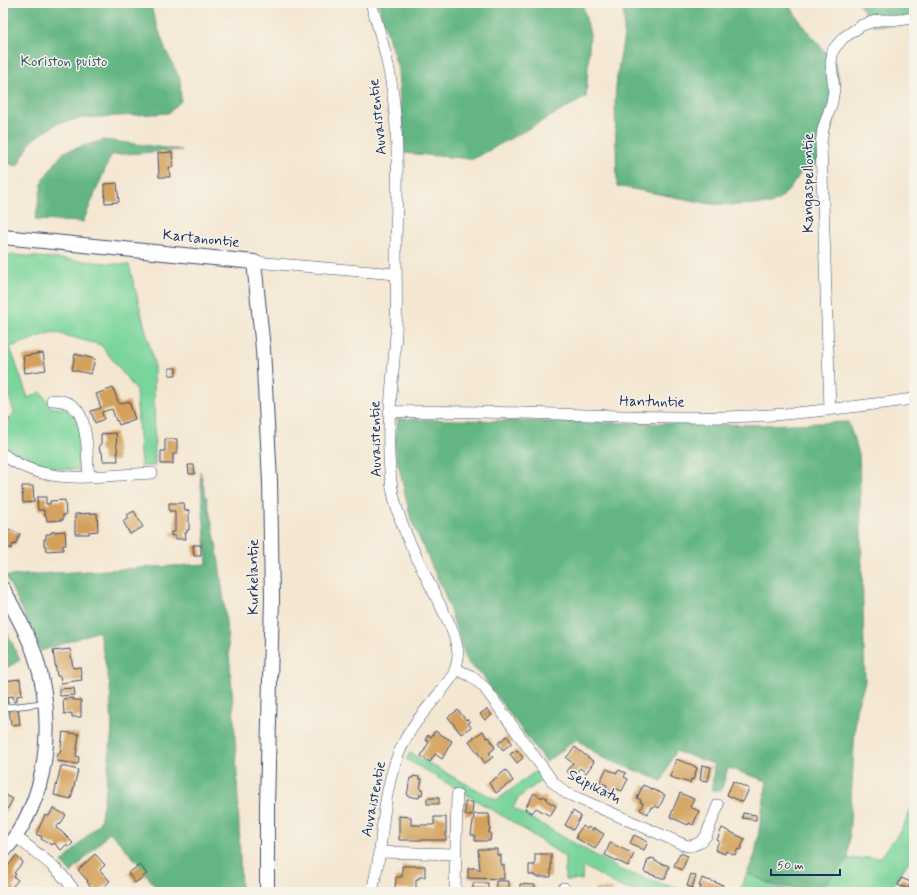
<svg xmlns="http://www.w3.org/2000/svg" width="917" height="895" font-family="Mynerve,sans-serif">
  <style>
    .green { fill: #7ad59b; stroke: #4a827c }
    .forest { fill: #63b683; stroke: #3f7270 }
    .building { fill: #d4a15b }
    .lines { fill: none; stroke-linecap: round; stroke-linejoin: round }
    .service-casing { stroke: #3c4b6f; stroke-width: 7 }
    .minor-casing { stroke: #3c4b6f; stroke-width: 12 }
    .tertiary-casing { stroke: #3c4b6f; stroke-width: 16 }
    .service { stroke: #fff; stroke-width: 5.5 }
    .minor { stroke: #fff; stroke-width: 11 }
    .tertiary { stroke: #fff; stroke-width: 14 }
    .labels { text-anchor: middle; dominant-baseline: central; stroke-width: 3; stroke-linejoin: round; paint-order: stroke }
    .park-label { font-size: 15px; fill: #33586d; stroke: #f7f3e8 }
    .street-label { font-size: 15px; fill: #1b2f5e; stroke: #f7f3e8 }
  </style>
  <rect width="100%" height="100%" fill="#f7f3e8"/>
  <filter id="ink" filterUnits="userSpaceOnUse"><feTurbulence type="fractalNoise" baseFrequency=".025" numOctaves="2"/><feDisplacementMap in="SourceGraphic" scale="8" xChannelSelector="R" yChannelSelector="G"/><feConvolveMatrix kernelMatrix="1 2 1 2 8 2 1 2 1" color-interpolation-filters="sRGB"/></filter>
  <filter id="wash" filterUnits="userSpaceOnUse"><feTurbulence type="fractalNoise" baseFrequency=".012" numOctaves="4" result="noise"/><feDisplacementMap in="SourceGraphic" scale="16" xChannelSelector="R" yChannelSelector="G"/><feGaussianBlur stdDeviation="0.9" result="paint"/><feColorMatrix in="noise" values="0 0 0 0 0 0 0 0 0 0 0 0 0 0 0 0 0 1.4 0 .05"/><feComposite in="paint" operator="in"/></filter>
  <g filter="url(#wash)">
    <rect width="100%" height="100%" fill="#f4e7d2"/>
    <path class="green" d="M3,254L129,265L154,363L155,466H141L136,390L101,345L53,332L10,347L28,398L41,392L52,408H66L74,416L80,429L82,470C46,469 33,466 3,444V433L14,412L3,378Z
      M410,753L457,779L497,800L536,771L542,780L518,798L513,808L621,870L687,892H638L621,887L583,866L582,880H565V857L513,822L406,759Z
      M914,802V853L891,888L885,886L884,892H805L822,886L848,859L881,857L903,827Z
      M747,873L777,887L791,892H739Z"/>
    <path class="forest" d="M3,3H153L152,11L166,51L180,79L181,101L169,113L83,118L58,123L32,140L17,166L3,162Z
      M378,3H582L590,34L586,97L473,159L403,153L398,69Z
      M622,3H787C798,18 809,33 821,47C825,52 833,57 835,63C846,94 830,136 817,164L804,168L789,190L780,199L770,204L737,205L711,204L617,186L615,99L617,77L624,35V18Z
      M858,3H914V24L874,26Z
      M104,140L182,150L111,155L83,222L35,220L43,179L64,152Z
      M398,419L763,425L848,422L859,454L865,682L856,709L848,859C841,866 829,882 821,886C796,895 770,884 747,873L755,855L767,781L728,768L721,791L712,790L714,764L675,751L662,781L601,757L577,739L546,762L491,689L484,677L467,662L445,595L411,520L394,446Z
      M200,471C207,501 215,532 219,563C234,672 238,782 241,892H159L138,863L110,832L71,873L62,863L100,822L106,788L112,728L110,686L99,631L41,651L6,576L207,564Z
      M6,630L20,660L3,670V633Z"/>
    <g id="blocks">
      <path class="building" d="M172,152L173,167H169L170,177H159L158,153Z
        M117,183L119,202L105,203L104,184Z
        M43,353L46,370L25,373L23,356Z
        M75,354L95,359L91,374L72,370Z
        M169,368H176V375H169Z
        M113,388L119,404L129,401L135,419L119,425L117,420L116,421L112,409L102,412L104,419L95,423L91,411L101,408L96,394Z
        M3,415L9,418L3,431Z
        M116,433L118,461H103L102,452H100L99,445H101V434Z
        M165,439H177V454H173V464H161V451H165Z
        M188,465H194L195,474H189Z
        M22,486H33L34,502L23,503Z
        M37,497H46V504H50V501L65,500L66,515H63V520L47,521L46,515H44V510H38Z
        M169,503H184L185,511L189,510V530H187V533H185L186,539H175V535L171,536V532H175V511H169Z
        M134,511L143,527L130,534L123,521L129,518L127,515Z
        M97,513L98,531L89,532V534H75V514Z
        M6,528L20,534L15,545L13,544L11,549L3,545V532Z
        M65,531L66,545H63V550L46,551V546H44V539H46V534H51V532Z
        M193,545H201V556H194Z
        M70,649L73,668L80,667L82,680L61,683L60,676H57L53,651Z
        M20,679L22,695L17,696V701L14,702L13,696L7,697L8,703H4L3,681Z
        M74,688L75,695L60,696L59,689Z
        M73,698V700H81V717H72V713L64,714L63,699Z
        M18,708L20,724L11,725L9,709Z
        M487,709L492,715L485,720L480,714Z
        M458,710L466,720L467,719L470,722L468,723L471,727L461,734L448,717Z
        M435,731L452,741L442,759L435,754L430,762L421,756L429,742L425,740L428,735L431,737Z
        M483,731L487,738L489,737L495,748L489,753L493,757L485,763L469,741Z
        M63,732L79,734L76,756L79,757L78,764L57,761L58,753H60Z
        M507,736L512,743L503,750L498,743Z
        M575,747L594,762L586,773L580,768L573,776L566,771L573,763L566,758Z
        M517,750L523,758L517,763L510,754Z
        M676,759L695,766V767L697,768L693,780L691,779L690,783L670,777Z
        M702,765L711,767L708,781L700,780Z
        M61,766L78,770L71,799L54,795Z
        M606,769L617,773L619,770L626,773L624,777L628,779L622,791L615,788L611,797L603,794L607,785L600,782Z
        M506,770L513,781L496,793L489,783Z
        M413,776L419,777V779H422L420,789L423,790L422,795L420,794L419,798L407,796L410,778H413Z
        M733,781L749,789L743,802L727,795Z
        M643,785L665,795L659,808L655,806L654,808L651,807L648,814L640,810L643,803L640,802L641,800L637,798Z
        M534,793L542,798L543,796L547,798L546,800L556,806L550,816L536,808L532,813L525,809Z
        M680,793L694,799L690,807L699,811L693,825L689,823L688,825L670,817Z
        M6,795L13,799L3,817V799Z
        M427,798H439V804H427Z
        M465,802H473L472,815H465Z
        M53,808L66,815L60,825L59,824L56,828L62,832L73,843L69,847L66,845L61,850L54,843L52,845L41,839L42,837L36,834L45,815L49,816Z
        M573,811L581,816L573,830L565,825Z
        M743,813L756,815V820L742,818Z
        M474,814H489L490,830H489V833H491L490,841H475V835H471Z
        M399,816L411,817V825H434V817H446V840H399Z
        M583,826L587,829L588,827L593,830L594,828L604,834L595,849L576,838L577,835H576Z
        M722,828L745,839L740,850L738,849L735,855L726,851L725,854L715,850L719,841L717,840Z
        M634,835L648,842L644,850L630,843Z
        M610,843L634,854L628,866L605,855Z
        M478,849H497V855H501V865H504V879L468,878V868H477V870H480Z
        M680,853L688,856L682,870L674,866Z
        M95,854L105,865L100,870L110,881L98,892L94,888L93,889L87,882L88,881L78,870Z
        M535,854H551V877H535V875H529V865H535Z
        M16,856L23,862L14,873L16,874L14,877L18,880L13,886L16,889L13,892H7L3,889V872Z
        M650,858L655,859V861L669,866L665,879L644,872L648,859L650,860Z
        M140,865L147,874L135,883L128,873Z
        M402,866H425V877H419V879H416V889H395L396,877H402Z
        M691,874L696,876L692,888L687,886Z
        M702,878L723,885L720,892H704L700,890L701,886H699Z
        M901,878L911,882L908,889L898,885Z
        M496,881H509V890L496,889Z
        M473,883H488V892H473Z
        M520,884L535,885V892H520Z
        M594,889H613V892H594Z"/>
    </g>
  </g>
  <g filter="url(#ink)">
    <use href="#blocks" fill-opacity="0" stroke="#3c4b6f" stroke-width="1"/>
    <g class="lines">
      <g class="service-casing">
        <path id="service" d="M3,708L44,703"/>
      </g>
      <g class="minor-casing">
        <path id="minor" d="M371,3C381,36 391,70 394,104C399,150 397,196 396,242C396,272 397,303 396,333C393,384 384,436 392,488C399,528 422,567 439,603C447,618 457,637 458,655C458,662 456,668 453,675C439,697 418,715 406,738C387,773 384,812 380,850C378,864 375,878 372,892
          M254,262L396,274
          M830,409L821,144L823,129L832,102L834,89L831,63L833,50L843,38L862,25L879,20H899L914,18
          M389,412C501,409 613,419 725,417C788,416 851,407 914,399
          M3,454C28,474 58,478 89,477C88,467 87,457 87,446C84,422 82,400 52,400
          M89,477L152,473
          M456,669L471,676L484,687L553,782L566,793L687,846C696,846 701,843 706,836L718,805
          M15,836C36,853 61,869 75,892
          M379,852L456,854
          M455,892L457,795
          M564,892V888"/>
      </g>
      <g class="tertiary-casing">
        <path id="tertiary" d="M3,237L254,262L263,349L270,481L272,598L267,805V892
          M3,589C14,610 27,632 35,655C56,720 50,800 3,852"/>
      </g>
      <use href="#service" class="service"/>
      <use href="#minor" class="minor"/>
      <use href="#tertiary" class="tertiary"/>
    </g>
  </g>
  <g class="labels">
    <g class="park-label">
      <text x="64" y="62">Koriston puisto</text>
    </g>
    <g class="street-label">
      <text transform="translate(378 117) rotate(-96)">Auvaistentie</text>
      <text transform="translate(809 183) rotate(-90)">Kangaspellontie</text>
      <text transform="translate(201 239) rotate(6)">Kartanontie</text>
      <text transform="translate(652 402) rotate(1)">Hantuntie</text>
      <text transform="translate(376 439) rotate(-91)">Auvaistentie</text>
      <text transform="translate(254 577) rotate(-90)">Kurkelantie</text>
      <text transform="translate(594 787) rotate(27)">Seipikatu</text>
      <text transform="translate(374 799) rotate(-79)">Auvaistentie</text>
    </g>
  </g>
  <rect width="917" height="895" fill="none" stroke="#f7f3e8" stroke-width="16"/>
  <path d="M771 869v6h69v-6" fill="none" stroke="#1b2f5e" stroke-width="2"/>
  <text x="777" y="869" font-size="12" fill="#1b2f5e" stroke="#f7f3e8" stroke-width="3" paint-order="stroke">50 m</text>
</svg>
